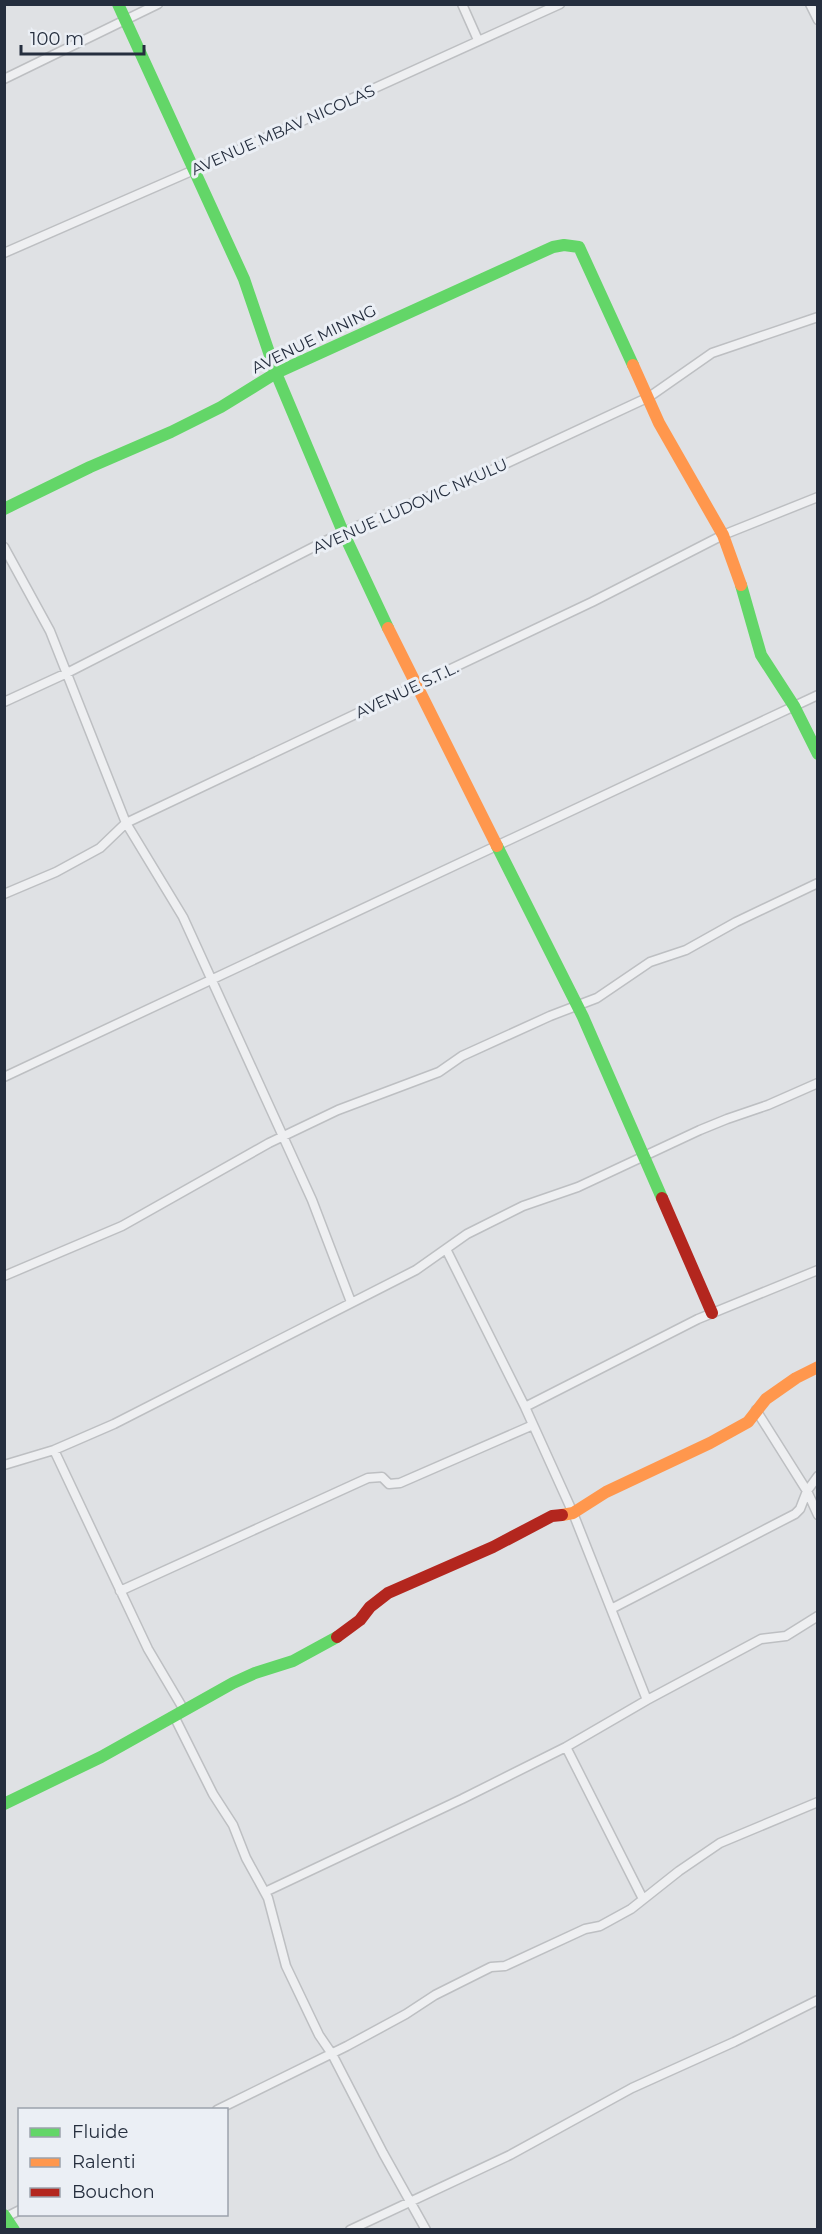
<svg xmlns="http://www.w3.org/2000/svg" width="822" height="2234" font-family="Montserrat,sans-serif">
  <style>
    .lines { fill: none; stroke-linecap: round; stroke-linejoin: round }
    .street-casing { stroke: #bdbfc2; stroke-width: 11 }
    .street { stroke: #eeeff1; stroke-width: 8 }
    .fast { stroke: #63d668; stroke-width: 12 }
    .slow { stroke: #ff974d; stroke-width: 12 }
    .jam { stroke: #b3261e; stroke-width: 12 }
    .labels { text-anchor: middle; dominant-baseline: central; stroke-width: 6; stroke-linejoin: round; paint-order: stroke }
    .street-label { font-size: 16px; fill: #252e3e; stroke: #ebeff5 }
  </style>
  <rect width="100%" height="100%" fill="#dfe1e4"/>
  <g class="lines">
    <g class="street-casing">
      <path id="street" d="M462,4L478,40
        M810,4L818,20
        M4,79L158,4
        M4,253L194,170L560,4
        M4,547L50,631L126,823L183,917L312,1200L351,1302
        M4,702L67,673L343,532L490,471L649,397L712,353L818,317
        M4,894L56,872L100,848L126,823L592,602L723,535L818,497
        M4,1077L818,695
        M446,1249L525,1407L573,1513L647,1700
        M4,1276L122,1226L269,1143L338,1110L439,1072L462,1056L550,1016L597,998L650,962L686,950L736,922L818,883
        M525,1407L698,1319L818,1270
        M756,1410L807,1491L818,1515
        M54,1450L148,1649L184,1710
        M4,1465L54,1450L114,1424L416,1270L467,1234L523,1206L578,1187L700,1130L727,1119L768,1105L818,1083
        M120,1591L368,1478L382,1477L389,1484L400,1483L533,1425
        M611,1609L795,1514L800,1509L807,1491L818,1476
        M174,1716L213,1794L233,1825L246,1858L268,1898L286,1966L319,2035L332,2054L383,2153L426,2230
        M566,1747L643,1899
        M265,1892L462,1799L566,1747L647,1700L761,1639L786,1636L818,1616
        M217,2110L347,2046L406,2014L435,1995L491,1967L505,1966L585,1929L600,1926L631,1909L679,1871L720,1843L818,1802
        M6,2217L20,2210
        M350,2230L510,2155L632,2088L734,2042L818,2000"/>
    </g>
    <use href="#street" class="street"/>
    <path class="fast" d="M118,4L244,279L276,373L343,532L388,628
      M4,509L90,467L171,432L221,407L276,373L553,247L564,245L579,247L633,365
      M741,585L761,655L794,706L818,754
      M497,846L583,1017L662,1198
      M4,1804L101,1757L233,1683L255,1673L293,1661L337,1637
      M4,2215L14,2230"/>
    <path class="slow" d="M633,365L659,423L723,535L741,585
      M388,628L497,846
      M562,1515L573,1513L606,1492L710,1443L748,1422L766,1399L796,1378L818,1367"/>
    <path class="jam" d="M662,1198L712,1313
      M337,1637L360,1620L370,1607L388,1593L493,1547L552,1516L562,1515"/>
  </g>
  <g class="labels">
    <g class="street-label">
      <text transform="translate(283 130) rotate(-24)">AVENUE MBAV NICOLAS</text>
      <text transform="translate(314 339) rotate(-26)">AVENUE MINING</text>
      <text transform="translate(410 506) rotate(-24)">AVENUE LUDOVIC NKULU</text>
      <text transform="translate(407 690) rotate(-25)">AVENUE S.T.L.</text>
    </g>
  </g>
  <rect width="822" height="2234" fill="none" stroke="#252e3e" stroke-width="12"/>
  <rect x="18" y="2108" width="210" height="108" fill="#ebeff5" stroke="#9ca2ac" stroke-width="1.5"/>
  <rect x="30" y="2128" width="30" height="9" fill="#63d668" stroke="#9ca2ac" stroke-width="1.5"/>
  <text x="72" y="2138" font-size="18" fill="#252e3e">Fluide</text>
  <rect x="30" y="2158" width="30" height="9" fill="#ff974d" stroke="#9ca2ac" stroke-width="1.5"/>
  <text x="72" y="2168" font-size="18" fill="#252e3e">Ralenti</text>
  <rect x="30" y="2188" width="30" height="9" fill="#b3261e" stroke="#9ca2ac" stroke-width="1.5"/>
  <text x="72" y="2198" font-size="18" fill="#252e3e">Bouchon</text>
  <path d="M21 45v9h123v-9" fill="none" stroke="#252e3e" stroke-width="3"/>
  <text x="30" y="45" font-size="18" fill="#252e3e" stroke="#ebeff5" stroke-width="4.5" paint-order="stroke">100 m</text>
</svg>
